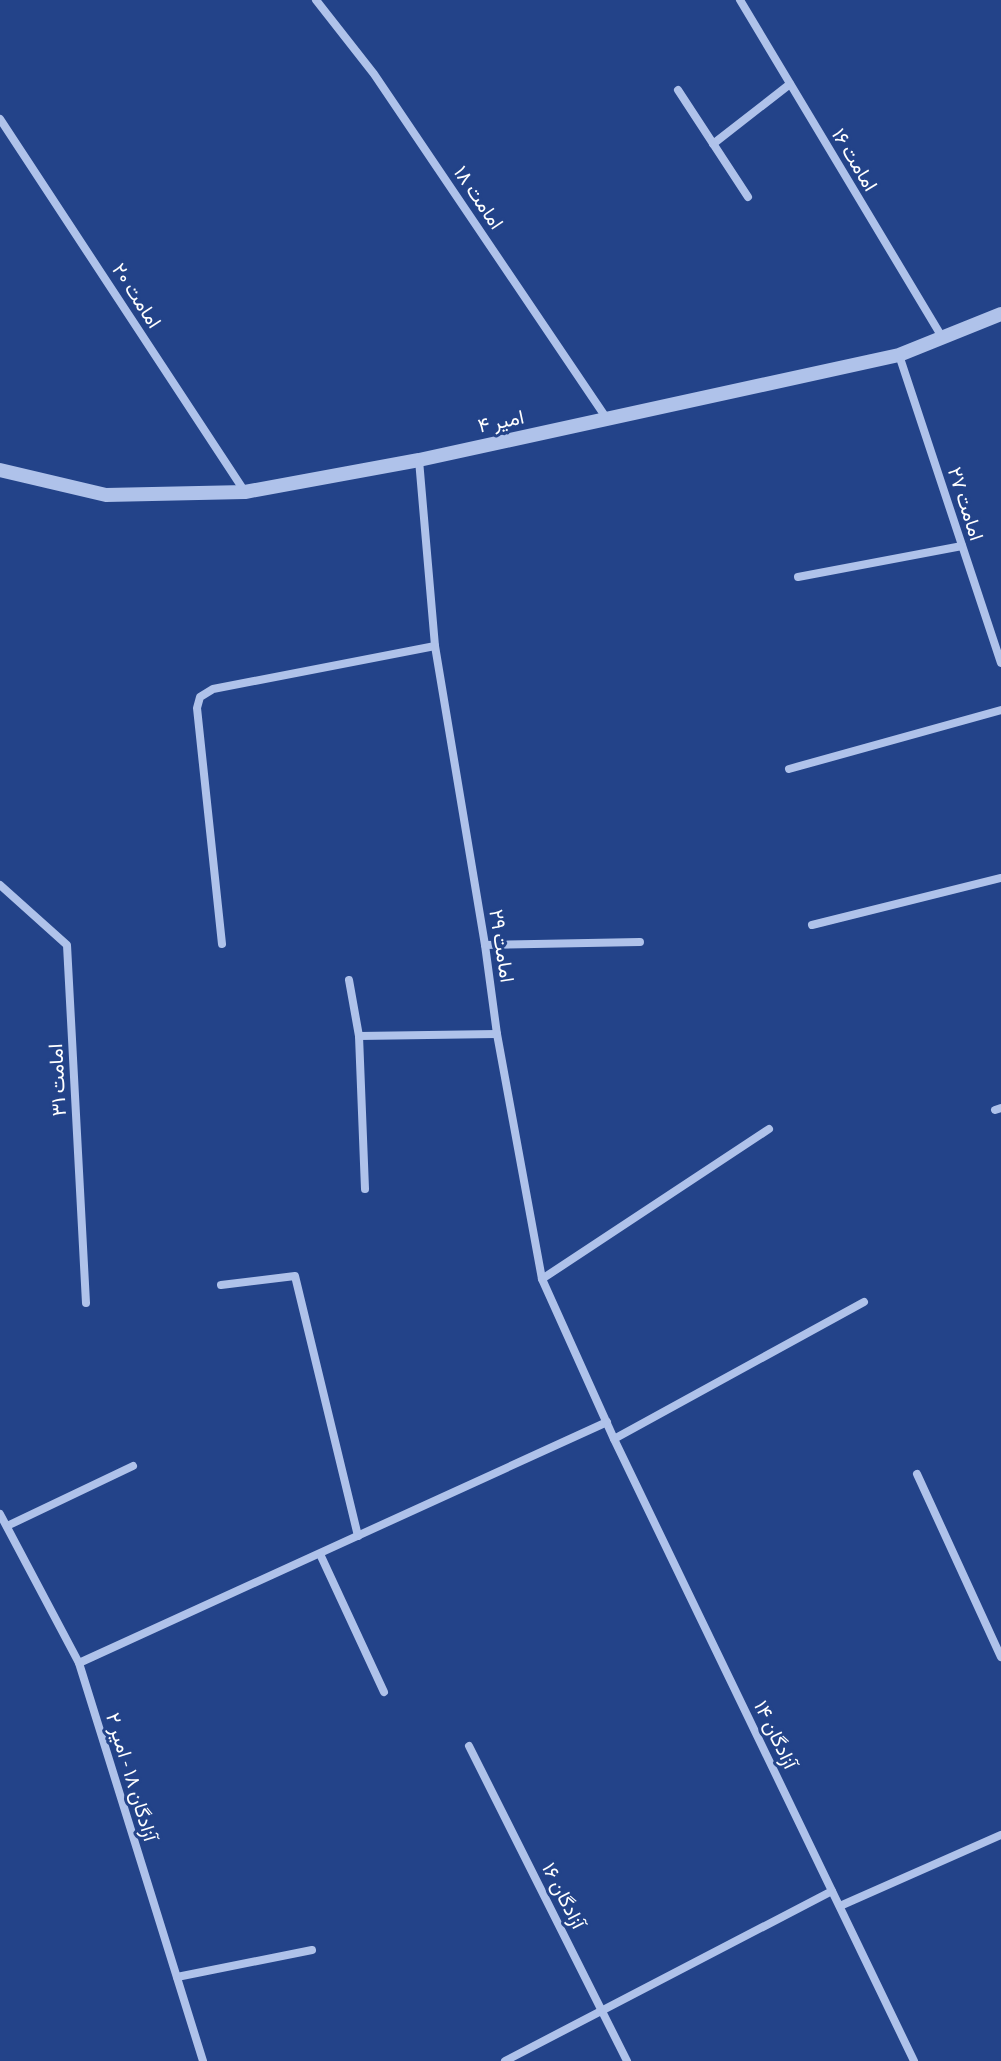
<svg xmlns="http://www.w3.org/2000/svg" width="1001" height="2061" font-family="'Source Sans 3',Vazirmatn,sans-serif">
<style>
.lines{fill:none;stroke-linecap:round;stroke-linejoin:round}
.minor{stroke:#afc2ea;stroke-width:8}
.tertiary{stroke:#afc2ea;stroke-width:14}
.labels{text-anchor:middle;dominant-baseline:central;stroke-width:6;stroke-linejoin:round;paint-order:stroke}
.street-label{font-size:20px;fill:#fff;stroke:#234389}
</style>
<rect width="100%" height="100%" fill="#234389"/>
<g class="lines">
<g class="minor">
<polyline points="316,0 374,74 607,419"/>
<polyline points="740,0 942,337"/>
<polyline points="678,90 748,197"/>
<polyline points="0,119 245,492"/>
<polyline points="713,144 790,84"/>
<polyline points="899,355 1001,663"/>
<polyline points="419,460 435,646 485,945 497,1034 542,1279 614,1439 914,2061"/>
<polyline points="798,577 962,546"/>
<polyline points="789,769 1001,710"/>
<polyline points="0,885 67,945 86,1303"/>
<polyline points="812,925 1001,878"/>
<polyline points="222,944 197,708 200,697 213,689 435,646"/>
<polyline points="485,945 640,942"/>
<polyline points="349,980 359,1036 365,1189"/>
<polyline points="359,1036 497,1034"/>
<polyline points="995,1110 1001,1108"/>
<polyline points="542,1279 769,1129"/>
<polyline points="221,1285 295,1276 358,1536"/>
<polyline points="614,1439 864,1302"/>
<polyline points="917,1474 1001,1657"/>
<polyline points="0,1514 79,1663 203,2061"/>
<polyline points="7,1526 133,1466"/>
<polyline points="320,1554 384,1692"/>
<polyline points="79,1663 607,1422"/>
<polyline points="469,1746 627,2061"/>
<polyline points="840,1906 1001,1835"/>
<polyline points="177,1977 312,1950"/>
<polyline points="505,2061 832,1891"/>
</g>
<polyline class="tertiary" points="0,470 106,495 245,492 419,460 899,355 1001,314"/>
</g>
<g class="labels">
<g class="street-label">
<text transform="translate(854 160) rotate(59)">امامت ۱۶</text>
<text transform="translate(478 198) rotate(56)">امامت ۱۸</text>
<text transform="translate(136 296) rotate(57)">امامت ۲۰</text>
<text transform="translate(501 422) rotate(-12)">امیر ۴</text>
<text transform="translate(965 504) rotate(72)">امامت ۲۷</text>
<text transform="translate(501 946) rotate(81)">امامت ۲۹</text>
<text transform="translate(58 1080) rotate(-93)">امامت ۳۱</text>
<text transform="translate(775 1735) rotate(64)">آزادگان ۱۴</text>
<text transform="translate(131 1777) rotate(73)">آزادگان ۱۸ - امیر ۲</text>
<text transform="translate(563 1896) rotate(63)">آزادگان ۱۶</text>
</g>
</g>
</svg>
